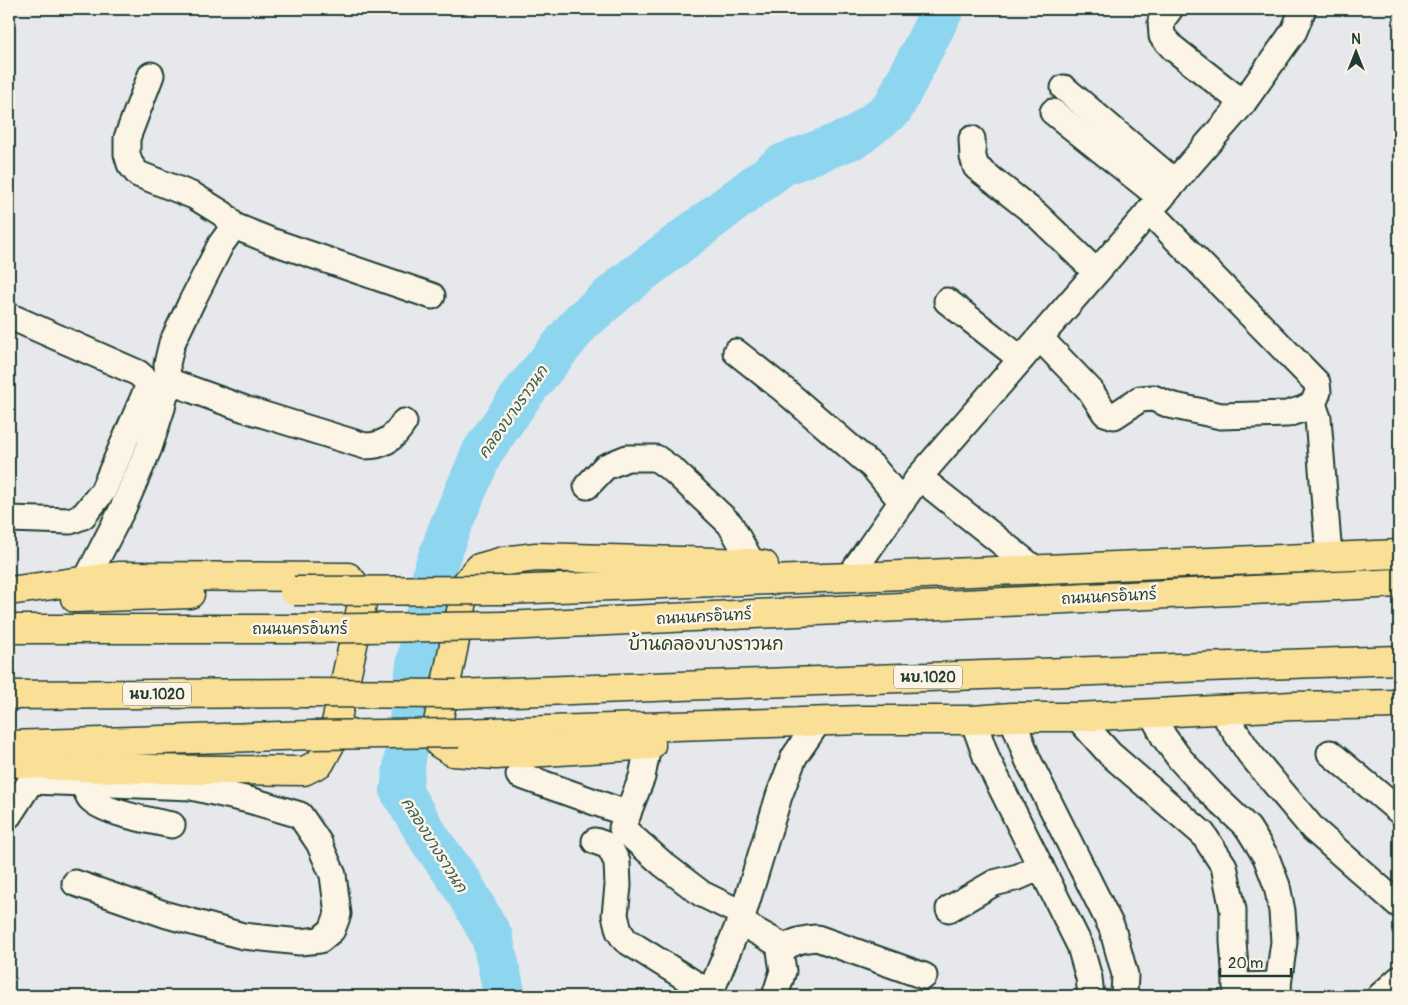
<svg xmlns="http://www.w3.org/2000/svg" width="1408" height="1005" font-family="Pangolin,'Playpen Sans Thai',sans-serif">
<style>
.lines{fill:none;stroke-linecap:round;stroke-linejoin:round}
.river{stroke:#8ed5ef;stroke-width:42}
.minor-casing{stroke:#1f3d34;stroke-width:29}
.major-casing{stroke:#1f3d34;stroke-width:31}
.path{stroke:#1f3d34;stroke-width:3;stroke-dasharray:5 4;stroke-linecap:butt}
.minor{stroke:#fcf5e5;stroke-width:25}
.major{stroke:#fadf96;stroke-width:28}
.major-bridge-casing{stroke:#1f3d34;stroke-width:31;stroke-linecap:butt}
.major-bridge{stroke:#fadf96;stroke-width:28}
.labels{text-anchor:middle;dominant-baseline:central;stroke-width:5;stroke-linejoin:round;paint-order:stroke}
.shield{fill:#fcf5e5;stroke:#617469;stroke-width:1}
.shield-label{font-size:14px;font-weight:bold;fill:#1f3d34}
.street-label{font-size:15px;fill:#1f3d34;stroke:#fcf5e5}
.water-label{font-size:16px;font-style:italic;fill:#355b59;stroke:#fcf5e5}
.quarter-label{font-size:18px;fill:#1f3d34;stroke:#fcf5e5}
</style>
<rect width="100%" height="100%" fill="#e6e8eb"/>
<filter id="ink" filterUnits="userSpaceOnUse"><feTurbulence type="fractalNoise" baseFrequency=".02" numOctaves="2"/><feDisplacementMap in="SourceGraphic" scale="10" xChannelSelector="R" yChannelSelector="G"/><feConvolveMatrix kernelMatrix="1 2 1 2 8 2 1 2 1" color-interpolation-filters="sRGB"/></filter>
<g filter="url(#ink)">
<g class="lines">
<polyline class="river" points="505,996 492,937 462,884 431,841 401,791 417,665 434,571 450,527 483,451 524,392 581,322 628,282 782,165 856,137 893,108 943,9"/>
<defs>
<g id="minor">
<polyline points="1170,9 1161,21 1162,36 1173,48 1243,103"/>
<polyline points="151,75 127,138 127,154 130,164 138,174 194,196 223,214 234,226 271,241 432,296"/>
<polyline points="1064,88 1175,182"/>
<polyline points="1053,112 1161,198"/>
<polyline points="972,139 973,157 976,167 1037,215 1096,272"/>
<polyline points="947,301 1021,359"/>
<polyline points="9,316 138,373 146,380 148,387 103,491 83,516 70,521 9,519"/>
<polyline points="1040,338 1090,390 1105,413 1114,416 1140,399 1153,398 1170,405 1221,416 1287,414 1303,409 1313,404 1318,392 1317,383 1149,211"/>
<polyline points="736,352 784,390 873,467 902,502"/>
<path d="M168,381L245,409L365,446C384,446 394,438 404,422"/>
<polyline points="1313,404 1318,418 1329,557"/>
<polyline points="919,477 1036,570"/>
<polyline points="587,486 605,467 627,458 656,458 674,471 730,524 752,563"/>
<polyline points="849,577 919,477 1243,103 1294,31 1303,9"/>
<polyline points="85,582 123,508 149,448 162,408 168,381 167,364 172,343 192,301 221,244 234,226"/>
<polyline points="1221,710 1250,754 1313,829 1399,905"/>
<polyline points="1152,713 1164,737 1180,759 1210,792 1248,828 1266,857 1277,886 1282,911 1284,942 1278,985 1279,996"/>
<polyline points="1012,717 1028,760 1112,928 1125,975 1124,996"/>
<polyline points="1077,717 1110,754 1203,834 1224,866 1233,910 1233,941 1237,996"/>
<polyline points="973,720 987,759 1080,946 1089,978 1091,996"/>
<polyline points="648,746 642,777 622,828 664,865 702,894 743,914"/>
<polyline points="1330,753 1399,811"/>
<polyline points="519,775 628,814"/>
<polyline points="31,781 192,787 249,800 300,815 319,843 333,875 338,914 332,930 320,940 300,942 243,936 167,915 75,883"/>
<path d="M83,783C85,788 87,794 90,798C103,813 152,821 172,825"/>
<polyline points="9,815 31,781 39,765"/>
<polyline points="595,841 609,846 617,862 618,886 615,915 619,931 625,940 710,993"/>
<polyline points="949,909 994,883 1018,877 1041,867"/>
<polyline points="740,922 779,944 783,971 775,996"/>
<path d="M781,951C792,941 803,939 817,938L924,976"/>
<polyline points="1236,986 1278,985"/>
<polyline points="709,996 743,914 779,796 794,757 818,722"/>
<polyline points="1380,996 1399,979"/>
</g>
<g id="major">
<polyline points="506,590 878,576 1399,554"/>
<path d="M9,591L118,576L348,577L360,590L362,604L332,741L320,763L304,771C206,769 106,771 9,762"/>
<polyline points="75,598 190,594"/>
<polyline points="505,626 1399,583"/>
<polyline points="9,629 295,629"/>
<polyline points="457,694 1399,660"/>
<polyline points="9,695 306,693"/>
<polyline points="459,733 862,720 973,720 1012,717 1077,717 1292,706 1399,704"/>
<polyline points="9,745 312,735"/>
<polyline points="651,745 496,755 453,752 440,744 436,732 467,582 479,568 504,561 536,557 752,563 764,565"/>
</g>
</defs>
<use href="#minor" class="minor-casing"/>
<use href="#major" class="major-casing"/>
<polyline class="path" points="1395,530 1394,525 1399,525"/>
<use href="#minor" class="minor"/>
<use href="#major" class="major"/>
<defs>
<g id="major-bridge">
<polyline points="294,591 506,590"/>
<polyline points="295,629 505,626"/>
<polyline points="306,693 457,694"/>
<polyline points="312,735 459,733"/>
</g>
</defs>
<use href="#major-bridge" class="major-bridge-casing"/>
<use href="#major-bridge" class="major-bridge"/>
</g>
</g>
<g class="labels">
<g class="shield">
<rect x="894" y="665.5" width="68" height="23" rx="4"/>
<rect x="123" y="682.5" width="68" height="23" rx="4"/>
</g>
<g class="shield-label">
<text x="928" y="677">นบ.1020</text>
<text x="157" y="694">นบ.1020</text>
</g>
<g class="street-label">
<text transform="translate(1109 597) rotate(-3)">ถนนนครอินทร์</text>
<text transform="translate(704 617) rotate(-3)">ถนนนครอินทร์</text>
<text x="300" y="629">ถนนนครอินทร์</text>
</g>
<g class="water-label">
<text transform="translate(513 412) rotate(-55)">คลองบางราวนก</text>
<text transform="translate(434 845) rotate(58)">คลองบางราวนก</text>
</g>
<g class="quarter-label">
<text x="706" y="644">บ้านคลองบางราวนก</text>
</g>
</g>
<rect width="1408" height="1005" fill="none" stroke="#fcf5e5" stroke-width="30"/>
<rect x="15" y="15" width="1378" height="975" fill="none" stroke="#1f3d34" stroke-width="2" filter="url(#ink)"/>
<g transform="translate(1356 52)" stroke="#fcf5e5" stroke-width="4" paint-order="stroke">
<path d="M0-4L9 19L0 12L-9 19Z" fill="#1f3d34"/>
<text y="-8" font-size="14" font-weight="bold" text-anchor="middle" fill="#1f3d34">N</text>
</g>
<path d="M1220 968v8h71v-8" fill="none" stroke="#1f3d34" stroke-width="2.5"/>
<text x="1228" y="968" font-size="15" fill="#1f3d34" stroke="#fcf5e5" stroke-width="4" paint-order="stroke">20 m</text>
</svg>
